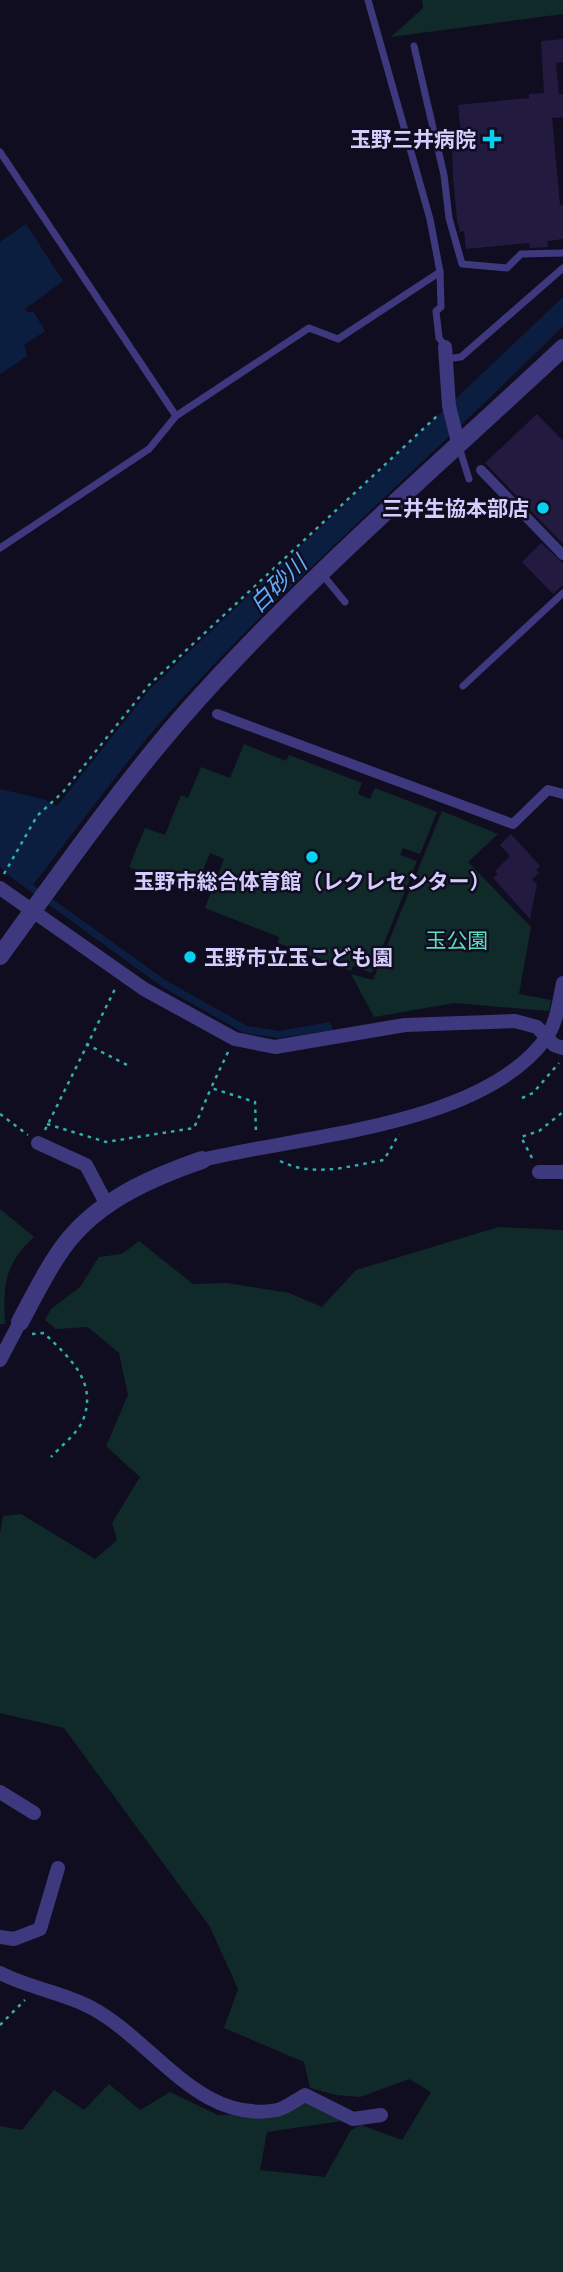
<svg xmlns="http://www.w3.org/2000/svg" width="563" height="2272" font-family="Helvetica,'Noto Sans JP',sans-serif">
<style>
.green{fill:#102a2a}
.water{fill:#0c1e40}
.building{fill:#231a40}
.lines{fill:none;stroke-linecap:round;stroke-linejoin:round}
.path{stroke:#30afab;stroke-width:2.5;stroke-dasharray:3.5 5;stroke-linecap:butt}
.service{stroke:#3e397e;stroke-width:7}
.pedestrian{stroke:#3e397e;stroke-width:10}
.minor{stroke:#3e397e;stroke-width:14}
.tertiary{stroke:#3e397e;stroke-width:18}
.poi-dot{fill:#05d2f2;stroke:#110d20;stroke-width:2.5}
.labels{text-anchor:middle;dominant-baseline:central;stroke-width:5;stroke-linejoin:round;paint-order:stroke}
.poi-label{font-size:21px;font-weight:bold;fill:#d4cdfe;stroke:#110d20;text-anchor:end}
.park-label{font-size:21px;fill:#5bdcc0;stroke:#110d20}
.water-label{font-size:23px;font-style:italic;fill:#5dadfc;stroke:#110d20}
</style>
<rect width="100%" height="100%" fill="#110d20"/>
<g class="green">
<polygon points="422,0 563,0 563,14 391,37 423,8"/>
<polygon points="244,744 286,761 289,755 362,783 358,794 370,799 375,788 437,812 420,854 403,848 400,855 417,861 372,973 353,966 351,971 278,943 279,937 205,908 224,859 210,853 194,892 129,867 145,828 165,835 181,795 188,798 201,767 230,778"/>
<polygon points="442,811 498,834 468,862 531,927 519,994 551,1000 549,1011 454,1003 374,1017 351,974 373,980"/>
<path d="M0,1209L34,1237C4,1264 3,1286 5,1324H0Z"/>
<polygon points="499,1227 563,1230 563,2272 0,2272 0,2126 22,2130 54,2090 84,2110 109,2084 140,2110 170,2092 218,2115 279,2115 306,2100 342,2121 267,2132 260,2170 325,2177 351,2130 361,2125 402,2140 431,2092 409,2079 360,2097 336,2095 310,2088 304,2062 224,2028 238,1989 210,1927 64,1728 0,1713 0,1534 3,1516 21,1514 95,1559 117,1540 112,1523 140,1477 106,1446 128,1395 119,1353 88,1327 56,1329 45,1320 51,1309 80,1287 99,1257 122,1254 139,1241 193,1284 227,1283 289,1293 322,1307 356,1270"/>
</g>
<g class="water">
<polygon points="26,224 63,281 25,309 28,313 33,311 45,331 24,345 27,356 0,374 0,242"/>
<path d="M563,297V326C435,454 297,573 175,706C124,762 80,825 33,885L165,980L247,1026L279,1031L330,1022L333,1030L279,1038L244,1033L161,986L11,877L0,866V789L43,799L57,806L150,689Z"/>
</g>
<g class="building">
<polygon points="563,39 563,62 556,63 559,94 563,94 563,117 552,118 560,205 563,205 563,239 547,241 548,247 530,248 529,243 466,249 464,231 460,232 457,220 453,177 452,145 462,144 458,105 529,98 529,94 544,93 541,41"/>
<polygon points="537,414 563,441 563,544 485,463"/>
<polygon points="541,543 563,563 563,585 553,594 522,562"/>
<polygon points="511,834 540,866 536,870 539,873 532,879 537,884 530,919 493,878 498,874 495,871 510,856 500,845"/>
</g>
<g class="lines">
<g class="path">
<polyline points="4,874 37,816 63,792 149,685 437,416"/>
<polyline points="86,1044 131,1067"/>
<polyline points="228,1052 211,1088 255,1102 256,1132"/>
<polyline points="522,1098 533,1093 559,1063"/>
<polyline points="0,1114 28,1135"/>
<polyline points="47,1124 106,1142 194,1128 211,1088"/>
<polyline points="45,1130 115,989"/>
<polyline points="532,1158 521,1137 539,1131 563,1112"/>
<path d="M280,1161C314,1178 349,1166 384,1160L399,1134"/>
<path d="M32,1334L44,1333C69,1358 98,1381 83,1420C78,1433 60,1447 51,1457"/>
<polyline points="0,2025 25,2000"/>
</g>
<g class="service">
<polyline points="368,0 430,219 440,272 441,307 436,311 439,338 445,346"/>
<polyline points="414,46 444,175 449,218 462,264 507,268 521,254 563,253"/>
<polyline points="0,152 176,416"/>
<polyline points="446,359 461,357 563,268"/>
<polyline points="459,447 469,479"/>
<polyline points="0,548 149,449 176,416 309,328 338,339 440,272"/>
<polyline points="322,574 345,602"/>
<polyline points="463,686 563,593"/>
</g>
<g class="pedestrian">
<polyline points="481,470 563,555"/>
<polyline points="217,714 513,824 548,790 563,794"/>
</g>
<g class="minor">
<polyline points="445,347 449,406 459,446"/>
<polyline points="0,888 144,989 235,1039 275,1047 405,1025 515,1021 537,1027 554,1045 563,1048"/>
<polyline points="38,1143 86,1165 107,1205"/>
<path d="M202,1160C303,1135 483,1126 546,1038C557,1023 559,1001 563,983"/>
<polyline points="539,1172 563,1172"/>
<polyline points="0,1360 20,1322"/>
<polyline points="0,1792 34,1813"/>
<polyline points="0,1937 14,1939 40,1929 58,1868"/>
<path d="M0,1973C29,1988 61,1992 90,2007C152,2039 199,2125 277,2110C286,2108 296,2100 305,2095L353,2119L381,2115"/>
</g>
<g class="tertiary">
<path d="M0,956C59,875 117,792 183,716C299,584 435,468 563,348"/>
<path d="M20,1322C32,1300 43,1277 57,1256C90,1204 147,1179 202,1160"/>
</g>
</g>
<g class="poi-dot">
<path d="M488.5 128.5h7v7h7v7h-7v7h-7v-7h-7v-7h7z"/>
<circle cx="543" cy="508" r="7"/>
<circle cx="312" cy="857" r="7"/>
<circle cx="190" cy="957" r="7"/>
</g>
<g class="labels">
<g class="poi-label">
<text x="476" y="139">玉野三井病院</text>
<text x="529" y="508">三井生協本部店</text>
<text x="312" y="881" text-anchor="middle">玉野市総合体育館（レクレセンター）</text>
<text x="204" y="957" text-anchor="start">玉野市立玉こども園</text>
</g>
<g class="park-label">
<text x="457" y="940">玉公園</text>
</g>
<g class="water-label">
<text transform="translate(278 584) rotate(-44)">白砂川</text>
</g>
</g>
</svg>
